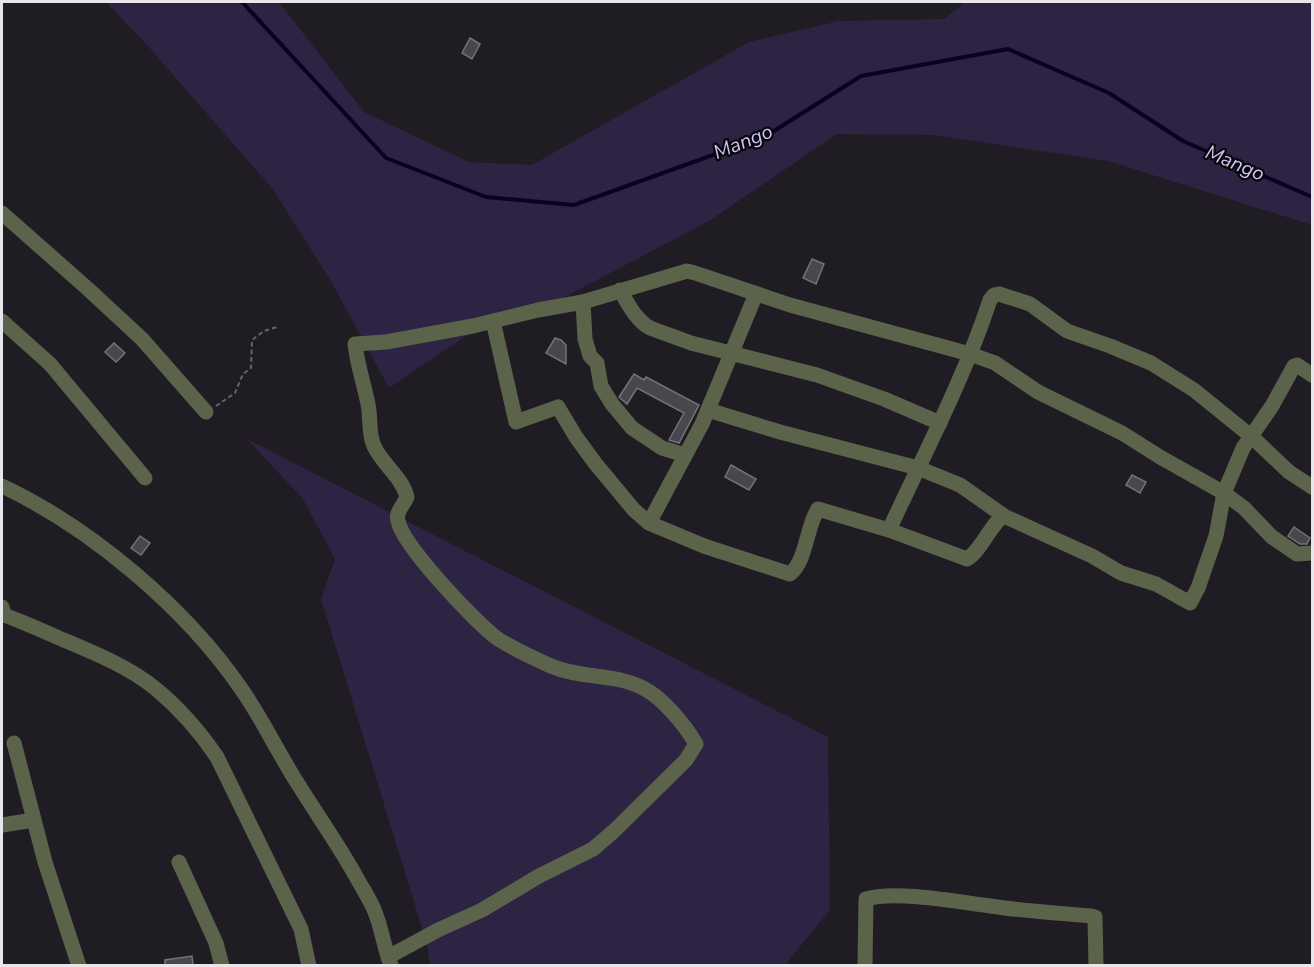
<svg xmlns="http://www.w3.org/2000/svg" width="1314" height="967" font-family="'Nunito Sans',sans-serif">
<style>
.green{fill:#2d2343}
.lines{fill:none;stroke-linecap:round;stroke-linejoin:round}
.stream{stroke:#0d0025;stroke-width:4}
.building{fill:#48474e;stroke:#737279;stroke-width:1.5}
.path{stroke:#666469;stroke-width:2;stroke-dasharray:4.5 3;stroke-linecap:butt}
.minor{stroke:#5c634b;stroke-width:15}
.labels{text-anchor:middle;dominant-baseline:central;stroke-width:4.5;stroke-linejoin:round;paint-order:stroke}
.water-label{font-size:20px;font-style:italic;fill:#cfc3f5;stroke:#08080a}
</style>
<rect width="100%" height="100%" fill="#1f1d23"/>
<g class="green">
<polygon points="106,2 279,2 364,112 469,162 532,165 749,42 839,21 944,19 965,2 1312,2 1312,225 1108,161 934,135 837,134 709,221 561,299 467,335 389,388 332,283 272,188 147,45"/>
<polygon points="247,439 828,737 830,910 785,965 430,965 426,941 321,599 335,559 303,499"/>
</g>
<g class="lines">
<polyline class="stream" points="242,2 386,158 486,197 574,205 766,136 861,76 1008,49 1109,93 1183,141 1312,197"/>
</g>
<g class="building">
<polygon points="470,38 480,44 472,59 462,53"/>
<polygon points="812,259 824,264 816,284 803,278"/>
<polygon points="555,338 561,340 566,345 566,364 546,353"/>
<polygon points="114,343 125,353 116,362 105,352"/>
<polygon points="634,374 644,380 646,377 699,405 679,443 669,440 684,413 637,388 627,404 620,398 619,397"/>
<polygon points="731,465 756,479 749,490 725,477"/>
<polygon points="1132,475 1146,482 1140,493 1126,485"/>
<polygon points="1294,527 1310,538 1307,544 1300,544 1288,536"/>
<polygon points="140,536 150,543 141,555 131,548"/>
<polygon points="192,956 193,966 165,966 165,960"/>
</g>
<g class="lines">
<polyline class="path" points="216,406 235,393 243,374 251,368 252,340 264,331 277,327"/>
<g class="minor">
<polyline points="2,213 88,289 142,339 206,412"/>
<path d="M620,290C628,304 636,320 650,328L691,343L817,375L884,399L940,423"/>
<polyline points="583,302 585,339 590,356 597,363 601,386 612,404 632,428 662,448 685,455"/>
<polyline points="2,321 50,364 145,478"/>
<path d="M493,321L516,422L558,407L576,437L595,463L634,510L649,523L704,546L790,574C807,560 806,527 818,509L889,530L967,559C982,550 991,523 1004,516"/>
<polyline points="708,410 780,432 918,468 960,485 1004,516 1092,556 1121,573 1156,584 1190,603 1198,588 1216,536 1224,493 1243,448 1272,406 1294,366 1297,365 1312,375"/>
<path d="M2,486C91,528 186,608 242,690C263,720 278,753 298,784C318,816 340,847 358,880C364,891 371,901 375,912C382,929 384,948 391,965"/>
<polyline points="649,523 702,424 756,294"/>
<path d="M889,530C924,454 964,379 990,300L994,295L999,294L1030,304L1067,331L1110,346L1151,363L1194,390L1252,437L1289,472L1312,487"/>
<path d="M2,607L4,615C23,622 41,630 59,638C92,652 128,666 156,689C179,708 200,732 217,757L301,929L309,966"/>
<polyline points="14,743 45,862 79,966"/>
<polyline points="2,825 34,820"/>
<polyline points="179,862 216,943 222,966"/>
<path d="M388,957L438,930L482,910L539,876L593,849L614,831L686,760L696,744C685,725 663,698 643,688C614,673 581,679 551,666C533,658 514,649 498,639C476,623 403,546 398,521C395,512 404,505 407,497C402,477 382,464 374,446C368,433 371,418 368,404C364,384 357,364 355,344L386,342L473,326L538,310L583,302L687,271L695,273L790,305L970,354L995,363L1038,392L1122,433L1160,457L1224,493L1244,508L1272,537L1297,554L1312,553"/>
<path d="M865,966L866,899C896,890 958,902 990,906C1024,911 1058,913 1092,916L1095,917L1096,966"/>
</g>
</g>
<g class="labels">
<g class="water-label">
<text transform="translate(743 142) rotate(-22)">Mango</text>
<text transform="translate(1235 163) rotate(23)">Mango</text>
</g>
</g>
<rect width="1314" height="967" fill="none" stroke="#e7e6ea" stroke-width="6"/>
</svg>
